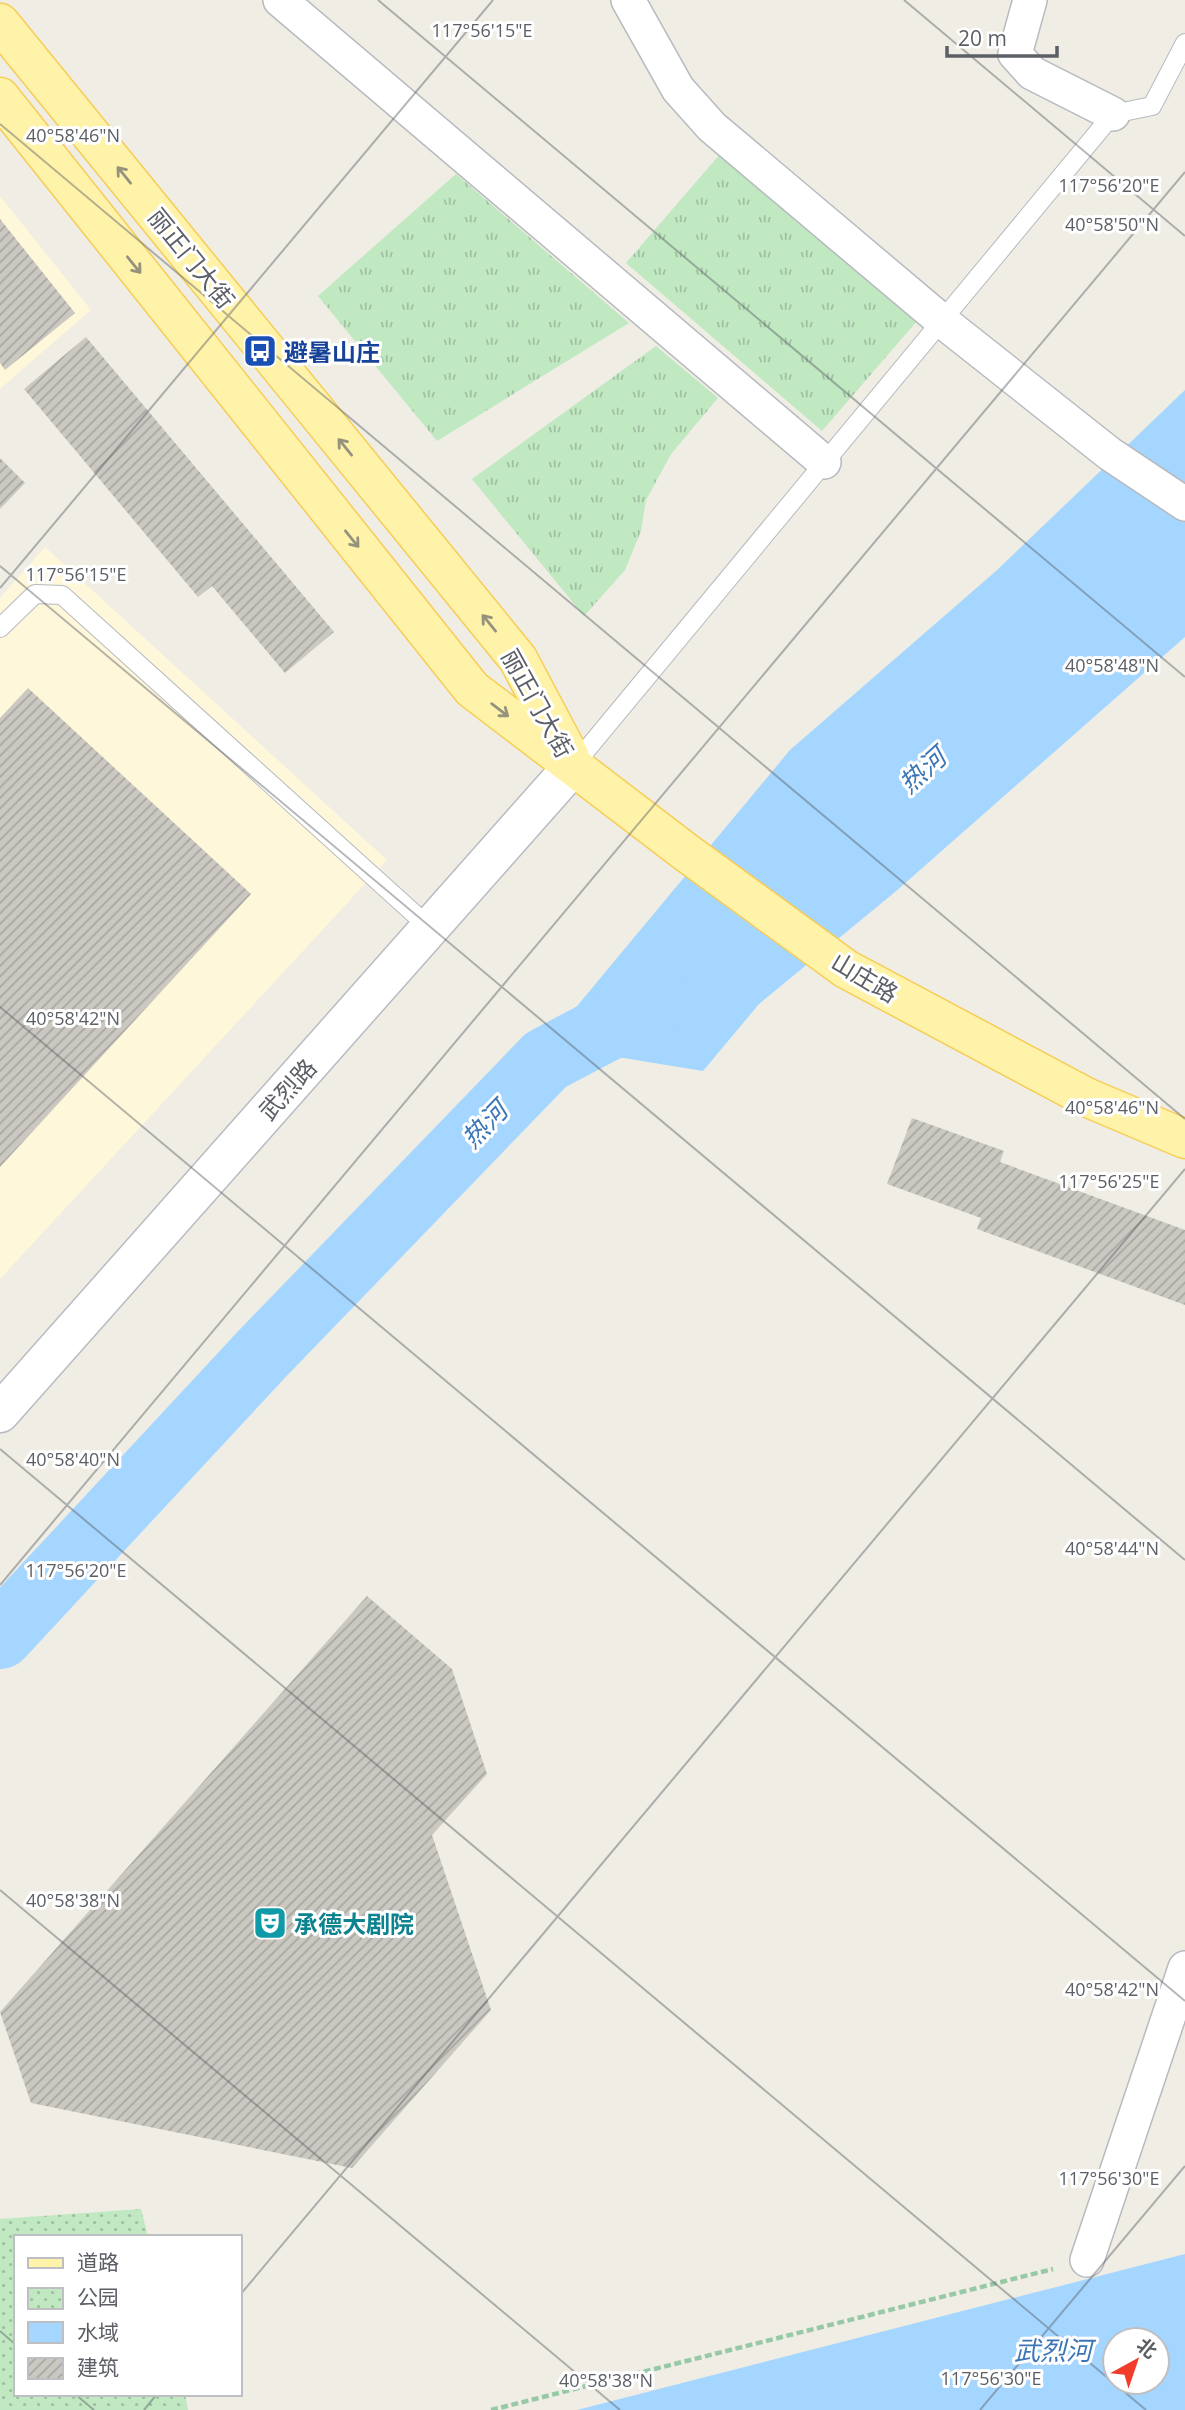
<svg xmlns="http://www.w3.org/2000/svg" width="1185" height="2410" font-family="'Open Sans','Noto Sans SC',sans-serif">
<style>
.commercial{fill:#fff7da}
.grass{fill:url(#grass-tufts)}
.park{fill:url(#park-dots)}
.water{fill:#a5d6ff;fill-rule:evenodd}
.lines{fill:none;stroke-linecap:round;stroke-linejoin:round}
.river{stroke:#a5d6ff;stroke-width:66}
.building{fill:url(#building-hatch)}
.lane-casing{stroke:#b7babf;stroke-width:20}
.street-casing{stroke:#b7babf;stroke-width:36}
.secondary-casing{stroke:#b8bbc1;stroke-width:41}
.primary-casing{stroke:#f7cd56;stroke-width:41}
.path{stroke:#98c9a7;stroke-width:4.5;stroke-dasharray:7 3.5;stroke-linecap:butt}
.lane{stroke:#fff;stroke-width:18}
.street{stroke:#fff;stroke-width:33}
.secondary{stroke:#fff;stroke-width:38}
.primary{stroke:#fff3aa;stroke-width:38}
.oneway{stroke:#95937e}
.ticks{fill:none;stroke:#5c6066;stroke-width:2;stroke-opacity:0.45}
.labels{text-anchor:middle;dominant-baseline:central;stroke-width:6;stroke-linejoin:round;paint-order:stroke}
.street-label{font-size:24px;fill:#5c6066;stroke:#fff}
.transit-label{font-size:24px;font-weight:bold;fill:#164399;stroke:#fff;text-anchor:start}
.culture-label{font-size:24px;font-weight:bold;fill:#0d838f;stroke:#fff;text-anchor:start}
.water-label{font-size:26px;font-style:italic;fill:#3c76b7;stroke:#fff}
.ticks-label{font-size:18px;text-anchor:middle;fill:#5c6066;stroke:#fff;stroke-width:6;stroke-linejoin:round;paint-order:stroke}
</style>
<defs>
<pattern id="grass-tufts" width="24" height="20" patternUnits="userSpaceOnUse" patternTransform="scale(1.75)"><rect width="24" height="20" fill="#c0e8c1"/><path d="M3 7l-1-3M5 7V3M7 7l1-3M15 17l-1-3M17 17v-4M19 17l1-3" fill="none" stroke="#9fbfa1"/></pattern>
<pattern id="park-dots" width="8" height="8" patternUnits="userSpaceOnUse" patternTransform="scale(1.75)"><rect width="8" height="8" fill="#c0e8c1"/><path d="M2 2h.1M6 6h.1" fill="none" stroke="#9fbfa1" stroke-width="1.8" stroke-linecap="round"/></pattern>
<pattern id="building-hatch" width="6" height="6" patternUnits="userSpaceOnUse" patternTransform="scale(1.75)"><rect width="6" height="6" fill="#cac8c1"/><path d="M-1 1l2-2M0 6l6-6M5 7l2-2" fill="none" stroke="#a7a6a1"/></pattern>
</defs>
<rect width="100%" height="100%" fill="#efede4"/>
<g class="commercial">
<polygon points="0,196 91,310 0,389"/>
<polygon points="45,547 387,860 0,1279 0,598"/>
</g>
<g class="grass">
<polygon points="721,153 917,321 822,431 626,263"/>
<polygon points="456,174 629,323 437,441 318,296"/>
<polygon points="656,346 718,398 671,454 646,500 641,531 625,570 584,616 472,479"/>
</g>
<polygon class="park" points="141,2209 148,2237 16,2237 16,2394 185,2394 188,2410 0,2410 0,2219"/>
<g class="water">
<polygon points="1185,390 1185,637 895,892 759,1004 703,1071 593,1053 553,1035 790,750 996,571"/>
<path d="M1185,2254V2410H577ZM1115,2340H1157V2382H1115Z"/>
</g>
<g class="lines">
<polyline class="river" points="0,1636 262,1354 546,1060 656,1002"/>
</g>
<g class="building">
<polygon points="0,219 75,313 5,370 0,363"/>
<polygon points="86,337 334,632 285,673 212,586 198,597 24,389"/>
<polygon points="0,458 25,483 0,509"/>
<polygon points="28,688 251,894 0,1167 0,718"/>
<polygon points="912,1118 1004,1151 1000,1162 1185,1230 1185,1305 977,1229 981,1218 887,1184"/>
<polygon points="367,1596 452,1669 487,1774 432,1835 491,2010 352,2168 31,2103 0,2012"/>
</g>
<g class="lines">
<defs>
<g id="lane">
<polyline points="0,628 35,594 62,595 430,928"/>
<polyline points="574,765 1113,114 1152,106 1185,43"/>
</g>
<g id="street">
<polyline points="280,0 824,462"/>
<polyline points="628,0 678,89 712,127 942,321 1110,454 1185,504"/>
<polyline points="1030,0 1015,54 1032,73 1113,114"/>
<polyline points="1087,2260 1185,1968"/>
</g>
<polyline id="secondary" points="0,1413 574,765"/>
<g id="primary">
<polyline points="0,23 518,659 570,757"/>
<polyline points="0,97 472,689 687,853 846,969 1086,1097 1185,1139"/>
</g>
</defs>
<use href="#lane" class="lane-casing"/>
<use href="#street" class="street-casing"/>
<use href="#secondary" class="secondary-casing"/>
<use href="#primary" class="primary-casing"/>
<polyline class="path" points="491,2410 1053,2269"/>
<use href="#lane" class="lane"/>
<use href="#street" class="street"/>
<use href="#secondary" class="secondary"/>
<use href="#primary" class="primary"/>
</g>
<defs><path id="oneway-shaft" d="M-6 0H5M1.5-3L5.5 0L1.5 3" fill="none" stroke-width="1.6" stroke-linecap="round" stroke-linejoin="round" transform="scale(1.75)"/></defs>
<g class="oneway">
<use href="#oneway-shaft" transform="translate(124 175) rotate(-129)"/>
<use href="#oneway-shaft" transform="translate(134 265) rotate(51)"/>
<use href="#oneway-shaft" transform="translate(345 447) rotate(-129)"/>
<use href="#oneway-shaft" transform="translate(352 539) rotate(51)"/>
<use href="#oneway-shaft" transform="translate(489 623) rotate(-129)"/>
<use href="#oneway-shaft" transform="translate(500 710) rotate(37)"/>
</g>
<path class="ticks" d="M378,0L1185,677M904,0L1185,236M0,124L1185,1119M0,566L1185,1560M0,588L493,0M0,1007L1185,2001M0,1449L1146,2410M0,1585L1185,172M0,1890L620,2410M240,2295L1185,1169M0,2331L16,2345M75,2394L94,2410M144,2410L157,2394M980,2410L1185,2166"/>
<defs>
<symbol id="bus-square" viewBox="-11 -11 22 22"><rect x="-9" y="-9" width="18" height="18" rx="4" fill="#1a4fb4" stroke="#fff"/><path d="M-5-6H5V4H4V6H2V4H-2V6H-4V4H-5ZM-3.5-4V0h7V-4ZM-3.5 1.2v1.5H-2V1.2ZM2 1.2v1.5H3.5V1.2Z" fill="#fff"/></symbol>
<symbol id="theatre-square" viewBox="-11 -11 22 22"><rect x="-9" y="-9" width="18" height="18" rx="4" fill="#0f9aa8" stroke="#fff"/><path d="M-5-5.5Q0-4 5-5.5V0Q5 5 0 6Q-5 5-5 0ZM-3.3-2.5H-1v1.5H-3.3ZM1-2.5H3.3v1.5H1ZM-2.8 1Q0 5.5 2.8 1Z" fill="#fff"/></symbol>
</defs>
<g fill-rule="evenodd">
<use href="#bus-square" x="241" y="332" width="38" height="38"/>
<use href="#theatre-square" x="251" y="1904" width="38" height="38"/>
</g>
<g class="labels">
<g class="street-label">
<text transform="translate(192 258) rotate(51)">丽正门大街</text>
<text transform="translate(538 703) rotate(61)">丽正门大街</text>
<text transform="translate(865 977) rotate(31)">山庄路</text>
<text transform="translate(287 1089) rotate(-48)">武烈路</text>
</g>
<g class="transit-label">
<text x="284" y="351">避暑山庄</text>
</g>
<g class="culture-label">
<text x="294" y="1923">承德大剧院</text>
</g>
<g class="water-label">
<text transform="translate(922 770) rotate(-42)">热河</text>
<text transform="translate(484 1124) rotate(-46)">热河</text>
<text x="1053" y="2350">武烈河</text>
</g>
</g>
<g class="ticks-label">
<text x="482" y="37">117°56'15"E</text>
<text x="73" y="142">40°58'46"N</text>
<text x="1109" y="192">117°56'20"E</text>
<text x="1112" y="231">40°58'50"N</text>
<text x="76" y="581">117°56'15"E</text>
<text x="1112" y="672">40°58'48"N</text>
<text x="73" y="1025">40°58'42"N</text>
<text x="1112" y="1114">40°58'46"N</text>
<text x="1109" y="1188">117°56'25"E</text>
<text x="73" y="1466">40°58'40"N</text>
<text x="1112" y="1555">40°58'44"N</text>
<text x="76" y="1577">117°56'20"E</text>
<text x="73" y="1907">40°58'38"N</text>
<text x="1112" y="1996">40°58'42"N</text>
<text x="1109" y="2185">117°56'30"E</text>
<text x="991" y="2385">117°56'30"E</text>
<text x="606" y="2387">40°58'38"N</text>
</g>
<rect x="14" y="2235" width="228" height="161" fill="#ffffff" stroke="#bebfc2" stroke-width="2"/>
<rect x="28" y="2258" width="35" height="10" fill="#fff3aa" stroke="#bebfc2" stroke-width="2"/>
<text x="77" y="2270" font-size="21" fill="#5c6066">道路</text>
<rect x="28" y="2288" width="35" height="21" fill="url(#park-dots)" stroke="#bebfc2" stroke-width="2"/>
<text x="77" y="2305" font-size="21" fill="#5c6066">公园</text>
<rect x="28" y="2322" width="35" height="21" fill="#a5d6ff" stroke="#bebfc2" stroke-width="2"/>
<text x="77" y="2340" font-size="21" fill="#5c6066">水域</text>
<rect x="28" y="2358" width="35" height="21" fill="url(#building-hatch)" stroke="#bebfc2" stroke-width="2"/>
<text x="77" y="2375" font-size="21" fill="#5c6066">建筑</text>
<g transform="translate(1136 2361) rotate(40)"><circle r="33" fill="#ffffff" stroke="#bebfc2" stroke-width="2"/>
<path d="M0-5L12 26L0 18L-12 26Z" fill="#f13d29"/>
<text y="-10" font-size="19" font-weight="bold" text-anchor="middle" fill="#5c6066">北</text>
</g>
<path d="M947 46v10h110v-10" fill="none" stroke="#5c6066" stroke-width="3.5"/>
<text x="958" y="46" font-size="21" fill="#5c6066" stroke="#ffffff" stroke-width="5" paint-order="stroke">20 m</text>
</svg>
